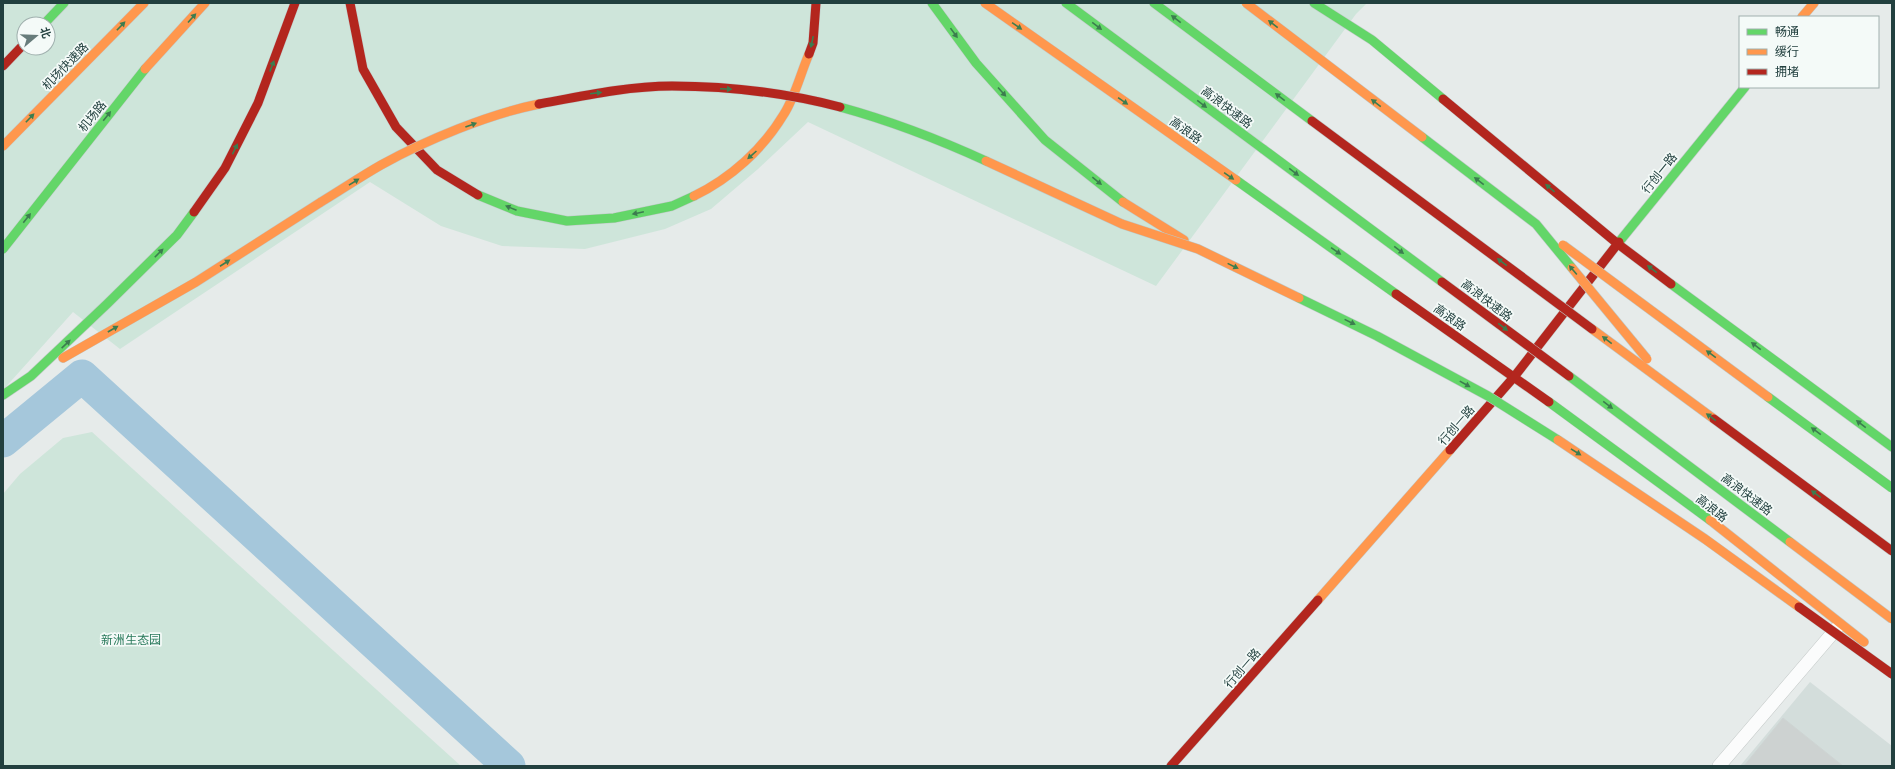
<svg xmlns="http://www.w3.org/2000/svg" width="1895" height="769" font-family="'PT Sans Narrow','Noto Sans SC',sans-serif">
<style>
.built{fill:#d3dddb}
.green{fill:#cee5da;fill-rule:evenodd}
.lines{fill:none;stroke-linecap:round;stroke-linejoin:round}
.canal{stroke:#a5c7db;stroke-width:33}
.building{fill:#cdd2d1;stroke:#ced4d3}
.lane-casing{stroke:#c3c8c7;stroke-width:14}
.fast-casing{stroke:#c1c9c8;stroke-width:10}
.slow-casing{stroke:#c1c9c8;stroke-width:10}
.jam-casing{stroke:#c1c9c8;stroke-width:10}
.lane{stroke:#fbfcfc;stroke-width:13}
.fast{stroke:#63d668;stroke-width:9}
.slow{stroke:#ff974d;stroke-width:9}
.jam{stroke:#b3261e;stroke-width:9}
.fast-bridge-casing{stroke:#bdc7c6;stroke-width:10;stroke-linecap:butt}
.slow-bridge-casing{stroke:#bdc7c6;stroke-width:10;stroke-linecap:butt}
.jam-bridge-casing{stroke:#bdc7c6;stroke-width:10;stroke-linecap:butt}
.fast-bridge{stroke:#63d668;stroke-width:9}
.slow-bridge{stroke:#ff974d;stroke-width:9}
.jam-bridge{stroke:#b3261e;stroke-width:9}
.oneway{fill:#3c7c4f}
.labels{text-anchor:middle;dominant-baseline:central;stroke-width:3.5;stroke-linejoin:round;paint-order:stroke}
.street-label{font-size:12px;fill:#22403f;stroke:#f4faf8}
.park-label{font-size:12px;fill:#297a5b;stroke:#f4faf8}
</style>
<rect width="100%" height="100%" fill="#e6ebea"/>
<polygon class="built" points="1810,682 1892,746 1892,766 1740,766"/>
<g class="green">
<path d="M3,3H1367L1356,14L1156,286L808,122L758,169L711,209L665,229L585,249L502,246L441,226L370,182L120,349L73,312L3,390ZM24,24H48V48H24Z"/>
<polygon points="92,432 461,766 3,766 3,494 20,474 63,438"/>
</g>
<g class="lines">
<polyline class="canal" points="3,441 82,376 509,766"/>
</g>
<polygon class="building" points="1783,718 1843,766 1744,766"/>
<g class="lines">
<defs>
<polyline id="lane" points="1719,766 1837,628"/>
<g id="fast">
<polyline points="932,3 976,63 1045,140 1123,202"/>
<polyline points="1066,3 1263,149"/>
<polyline points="1154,3 1312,121"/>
<polyline points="1314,3 1372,40 1443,99"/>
<polyline points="44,24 64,3"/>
<polyline points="1236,180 1396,294"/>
<polyline points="478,195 517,211 567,221 614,218 672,206 694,196"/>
<polyline points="1619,242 1745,87"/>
<polyline points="3,249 145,69"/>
<polyline points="1671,284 1892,447"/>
<polyline points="3,395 31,376 107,304 177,235 194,212"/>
<polyline points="1549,402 1710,520"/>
</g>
<g id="slow">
<polyline points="985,3 1236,180"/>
<polyline points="1802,17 1814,3"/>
<polyline points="145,69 205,3"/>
<polyline points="3,146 144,3"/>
<path d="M694,196C731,178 763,149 784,114C795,97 801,72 809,54"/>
<polyline points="1123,202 1184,240"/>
<polyline points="63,358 196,282 321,202"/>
<polyline points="1710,520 1864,642"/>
<polyline points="1318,600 1450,450"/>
</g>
<g id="jam">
<polyline points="350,3 363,69 396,127 437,170 478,195"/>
<polyline points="809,54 813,43 816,3"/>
<polyline points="3,66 24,44"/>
<polyline points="1443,99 1618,244 1671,284"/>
<polyline points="194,212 225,168 258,103 295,3"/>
<polyline points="1396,294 1549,402"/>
<polyline points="1450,450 1514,377 1619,242"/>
<polyline points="1171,766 1318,600"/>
</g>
</defs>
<use href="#lane" class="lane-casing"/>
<use href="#fast" class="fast-casing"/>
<use href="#slow" class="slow-casing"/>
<use href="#jam" class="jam-casing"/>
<use href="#lane" class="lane"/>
<use href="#fast" class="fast"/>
<use href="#slow" class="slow"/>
<use href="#jam" class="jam"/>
<defs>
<g id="fast-bridge">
<path d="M840,107C891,121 938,139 986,161"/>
<polyline points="1422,137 1536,224 1572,268"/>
<polyline points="1263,149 1442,282"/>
<polyline points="1299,298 1377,336 1488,396 1558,440"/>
<polyline points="1569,376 1790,542"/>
<polyline points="1768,397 1892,488"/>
</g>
<g id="slow-bridge">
<polyline points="1246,3 1422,137"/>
<polyline points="986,161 1122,224 1198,249 1299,298"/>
<path d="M321,202C341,190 360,177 381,165C426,140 489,114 539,104"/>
<polyline points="1563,245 1768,397"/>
<polyline points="1572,268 1647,359"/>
<polyline points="1592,329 1714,419"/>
<polyline points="1558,440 1705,539 1799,607"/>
<polyline points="1790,542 1892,619"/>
</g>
<g id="jam-bridge">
<path d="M539,104C582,96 628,86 672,86C727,86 786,93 840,107"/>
<polyline points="1312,121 1592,329"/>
<polyline points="1442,282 1569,376"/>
<polyline points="1714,419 1892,551"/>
<polyline points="1799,607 1892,674"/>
</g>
</defs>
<use href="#fast-bridge" class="fast-bridge-casing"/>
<use href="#slow-bridge" class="slow-bridge-casing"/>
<use href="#jam-bridge" class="jam-bridge-casing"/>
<use href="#fast-bridge" class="fast-bridge"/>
<use href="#slow-bridge" class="slow-bridge"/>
<use href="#jam-bridge" class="jam-bridge"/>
</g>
<defs><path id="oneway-solid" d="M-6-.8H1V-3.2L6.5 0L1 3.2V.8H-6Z"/></defs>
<g class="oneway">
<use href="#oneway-solid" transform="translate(192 18) rotate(-48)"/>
<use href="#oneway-solid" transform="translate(1176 19) rotate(-143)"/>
<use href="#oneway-solid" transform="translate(1273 24) rotate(-142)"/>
<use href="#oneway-solid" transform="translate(121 26) rotate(-46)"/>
<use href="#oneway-solid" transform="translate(1017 26) rotate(35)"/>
<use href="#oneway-solid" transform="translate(1097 26) rotate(37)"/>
<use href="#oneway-solid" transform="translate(954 33) rotate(54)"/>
<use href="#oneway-solid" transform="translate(812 42) rotate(102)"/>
<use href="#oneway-solid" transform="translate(272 66) rotate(-69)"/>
<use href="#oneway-solid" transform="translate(726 89) rotate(3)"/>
<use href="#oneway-solid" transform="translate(1002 92) rotate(48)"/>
<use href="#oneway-solid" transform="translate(596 93) rotate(-7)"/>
<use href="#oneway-solid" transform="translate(1280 97) rotate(-143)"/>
<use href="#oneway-solid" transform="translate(1123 101) rotate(35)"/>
<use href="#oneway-solid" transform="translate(1376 103) rotate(-143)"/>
<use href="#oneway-solid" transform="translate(1202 104) rotate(37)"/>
<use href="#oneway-solid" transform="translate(107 116) rotate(-51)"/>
<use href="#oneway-solid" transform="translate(30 118) rotate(-46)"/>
<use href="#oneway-solid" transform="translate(471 125) rotate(-20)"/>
<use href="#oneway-solid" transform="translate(235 149) rotate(-64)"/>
<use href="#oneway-solid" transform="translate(752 155) rotate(138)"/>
<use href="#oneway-solid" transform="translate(1294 172) rotate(37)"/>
<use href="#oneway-solid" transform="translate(1229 176) rotate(35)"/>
<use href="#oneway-solid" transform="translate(1097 181) rotate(39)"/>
<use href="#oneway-solid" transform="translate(1479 181) rotate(-143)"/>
<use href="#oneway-solid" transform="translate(354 182) rotate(-32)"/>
<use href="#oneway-solid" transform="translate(1550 188) rotate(-140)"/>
<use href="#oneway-solid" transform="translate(511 208) rotate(-158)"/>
<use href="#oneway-solid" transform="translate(638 213) rotate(168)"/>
<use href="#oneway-solid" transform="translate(27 218) rotate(-52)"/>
<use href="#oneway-solid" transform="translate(1399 250) rotate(37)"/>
<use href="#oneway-solid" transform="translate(1336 251) rotate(35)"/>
<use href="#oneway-solid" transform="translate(159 253) rotate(-45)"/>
<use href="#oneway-solid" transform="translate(1502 262) rotate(-143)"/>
<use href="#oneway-solid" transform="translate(225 263) rotate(-33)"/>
<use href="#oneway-solid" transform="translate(1233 266) rotate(26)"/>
<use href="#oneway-solid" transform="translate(1652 269) rotate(-143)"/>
<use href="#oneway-solid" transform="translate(1573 270) rotate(-130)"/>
<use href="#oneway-solid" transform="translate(1350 322) rotate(26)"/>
<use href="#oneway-solid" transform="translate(1503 327) rotate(37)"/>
<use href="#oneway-solid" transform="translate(113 329) rotate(-30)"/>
<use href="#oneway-solid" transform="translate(1607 340) rotate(-143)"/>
<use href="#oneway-solid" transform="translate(66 344) rotate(-43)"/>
<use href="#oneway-solid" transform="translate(1756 346) rotate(-143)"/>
<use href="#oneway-solid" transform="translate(1711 354) rotate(-144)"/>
<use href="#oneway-solid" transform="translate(1465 384) rotate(29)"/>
<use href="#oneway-solid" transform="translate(1608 405) rotate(37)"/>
<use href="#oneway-solid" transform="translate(1711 417) rotate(-144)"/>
<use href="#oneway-solid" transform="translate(1861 424) rotate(-143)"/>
<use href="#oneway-solid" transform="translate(1816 431) rotate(-144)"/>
<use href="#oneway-solid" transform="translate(1576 452) rotate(32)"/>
<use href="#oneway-solid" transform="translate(1816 494) rotate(-144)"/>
</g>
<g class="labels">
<g class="street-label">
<text transform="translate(65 66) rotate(-46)">机场快速路</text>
<text transform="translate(1227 107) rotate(37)">高浪快速路</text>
<text transform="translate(92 116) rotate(-51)">机场路</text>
<text transform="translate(1186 130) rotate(35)">高浪路</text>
<text transform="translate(1659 173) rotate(-51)">行创一路</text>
<text transform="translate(1487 300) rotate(37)">高浪快速路</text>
<text transform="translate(1450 317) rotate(35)">高浪路</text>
<text transform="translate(1456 425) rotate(-49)">行创一路</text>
<text transform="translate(1747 494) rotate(37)">高浪快速路</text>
<text transform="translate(1712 508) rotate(38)">高浪路</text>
<text transform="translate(1242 668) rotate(-49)">行创一路</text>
</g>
<g class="park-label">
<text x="131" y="639">新洲生态园</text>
</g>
</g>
<rect width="1895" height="769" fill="none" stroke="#22403f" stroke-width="8"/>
<rect x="1739" y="16" width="140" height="72" fill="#f4faf8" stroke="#a0b0ae"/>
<rect x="1747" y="29" width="20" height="6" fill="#63d668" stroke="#a0b0ae"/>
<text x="1775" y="36" font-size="12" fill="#22403f">畅通</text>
<rect x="1747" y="49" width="20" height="6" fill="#ff974d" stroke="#a0b0ae"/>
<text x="1775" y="56" font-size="12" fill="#22403f">缓行</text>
<rect x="1747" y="69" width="20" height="6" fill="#b3261e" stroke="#a0b0ae"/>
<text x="1775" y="76" font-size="12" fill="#22403f">拥堵</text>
<g transform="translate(36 36) rotate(71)"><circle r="19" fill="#f4faf8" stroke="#a0b0ae"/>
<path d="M0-3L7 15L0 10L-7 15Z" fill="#677c7b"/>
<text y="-6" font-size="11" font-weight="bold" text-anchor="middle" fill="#22403f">北</text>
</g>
</svg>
